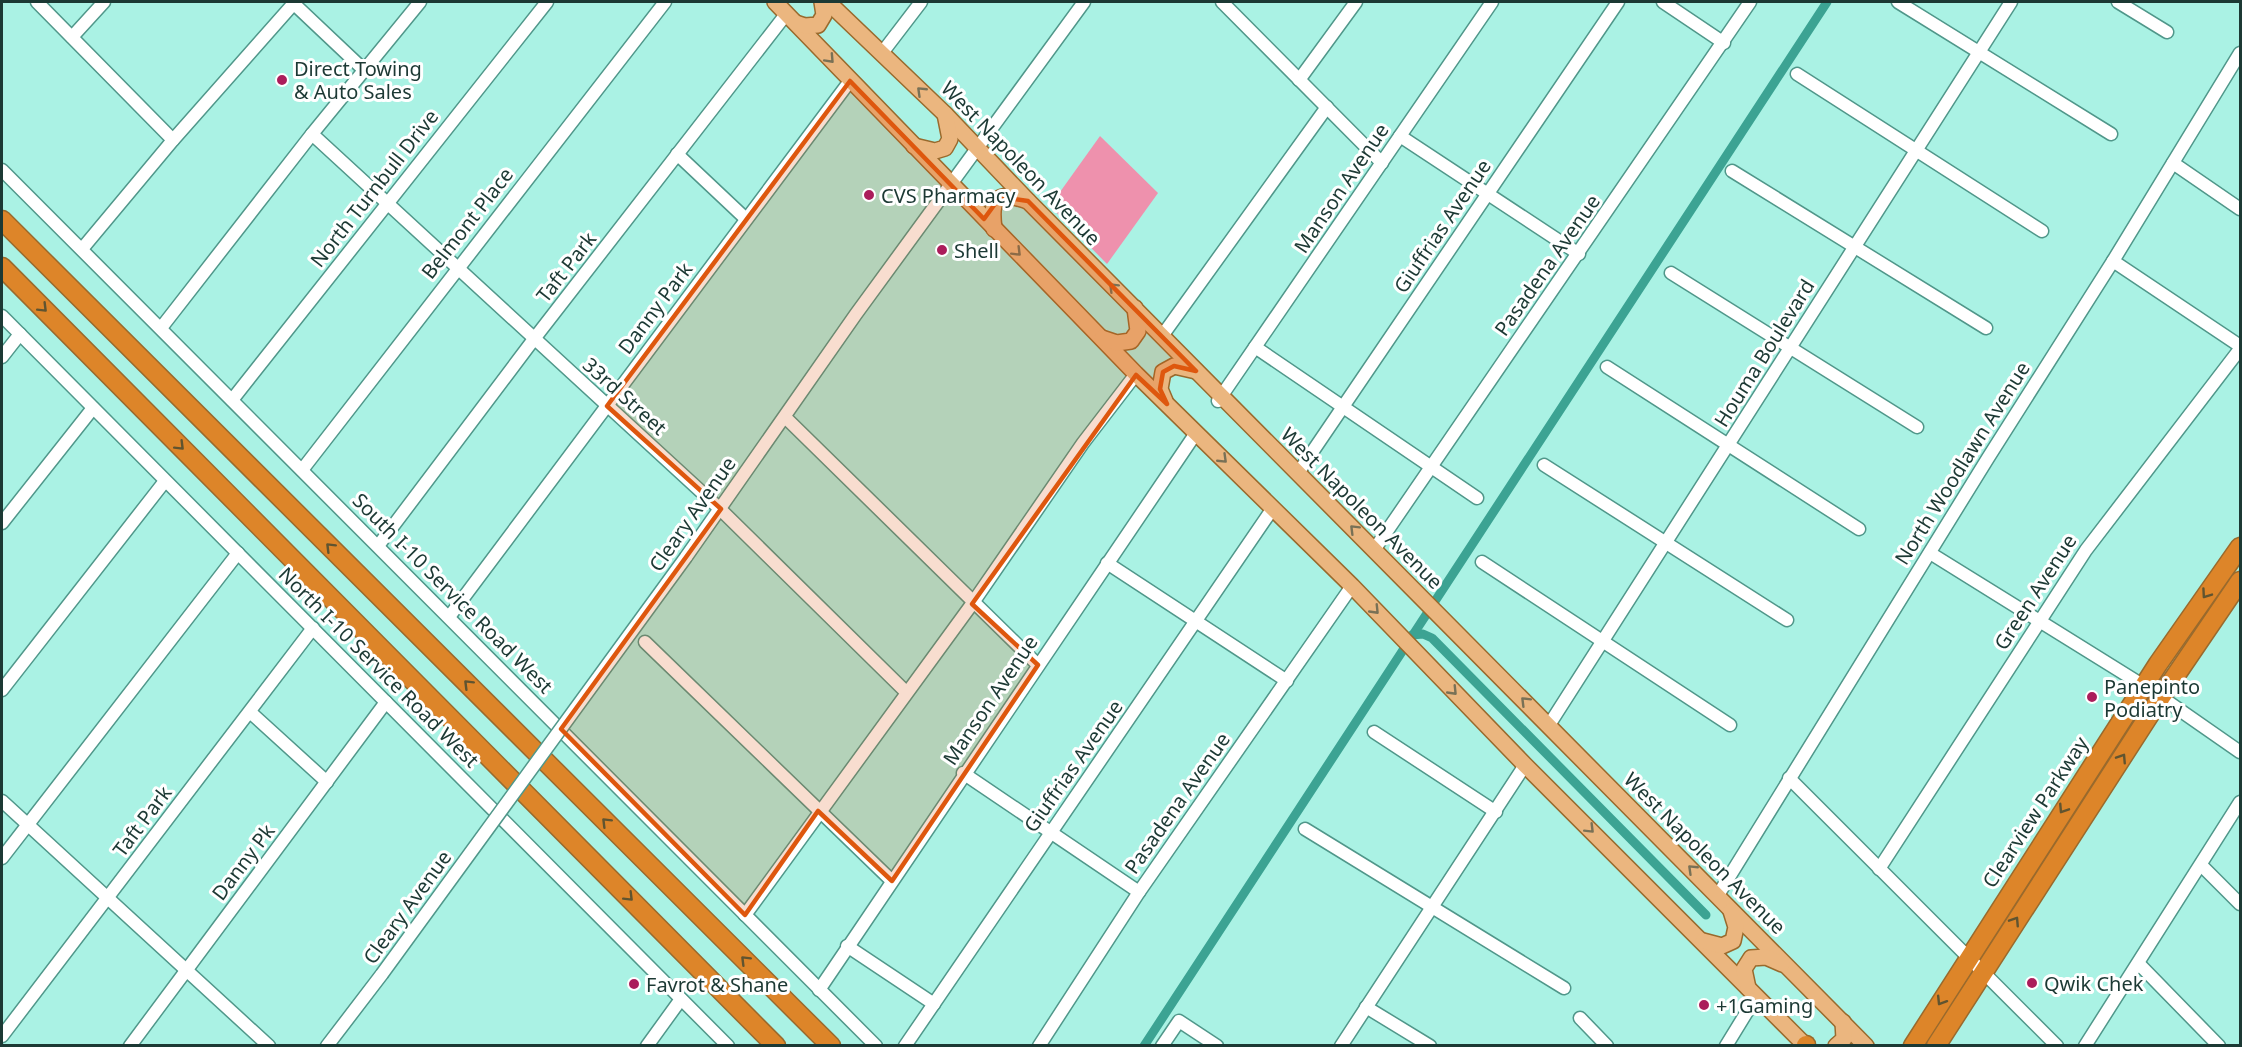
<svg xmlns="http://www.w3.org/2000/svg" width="2242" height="1047" font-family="'Noto Sans',sans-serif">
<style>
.green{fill:#ee91ad}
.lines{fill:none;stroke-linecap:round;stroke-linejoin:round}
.canal{stroke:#3ca393;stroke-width:9}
.minor-casing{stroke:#50978a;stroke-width:15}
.major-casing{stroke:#996a2d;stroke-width:18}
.highway-casing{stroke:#996a2d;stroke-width:21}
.minor{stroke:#fff;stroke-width:12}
.major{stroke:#ebb67f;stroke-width:15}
.highway{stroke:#dd8529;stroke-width:18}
.minor-bridge-casing{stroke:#50978a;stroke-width:15;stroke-linecap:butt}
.minor-bridge{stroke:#fff;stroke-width:12}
.oneway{stroke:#797156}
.oneway2{stroke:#605430}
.marked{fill:#de570e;fill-opacity:0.2;stroke:#de570e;stroke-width:4.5;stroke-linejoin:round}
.poi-dot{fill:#ab1d5b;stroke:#fff;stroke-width:2}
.labels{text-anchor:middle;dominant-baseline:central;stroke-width:6;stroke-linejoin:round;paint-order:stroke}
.poi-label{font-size:20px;fill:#1c3934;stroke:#fff;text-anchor:start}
.street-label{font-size:20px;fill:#1c3934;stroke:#fff}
</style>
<rect width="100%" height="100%" fill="#aaf2e4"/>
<polygon class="green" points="1100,136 1158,193 1107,264 1050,206"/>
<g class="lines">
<g class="canal">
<polyline points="1412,635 1423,634 1432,638 1706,915"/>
<polyline points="1144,1046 1827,2"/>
</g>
<defs>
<g id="minor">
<polyline points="37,2 173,140"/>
<polyline points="292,2 364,70"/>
<polyline points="1222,2 1382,163"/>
<polyline points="1663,2 1724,43"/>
<polyline points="1898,2 2111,134"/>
<polyline points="2118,2 2167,32"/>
<polyline points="72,37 104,2"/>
<polyline points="882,53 921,2"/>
<polyline points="1797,74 2042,231"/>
<polyline points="1299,80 1356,2"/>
<polyline points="312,134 720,509 906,692"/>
<polyline points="1400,136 1579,254"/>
<polyline points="677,154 746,219"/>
<polyline points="2173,163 2240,209"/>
<polyline points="2,170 876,1046"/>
<polyline points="1732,171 1986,328"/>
<polyline points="82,249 173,140 295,2"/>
<polyline points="2113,261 2240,346"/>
<polyline points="1671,273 1917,427"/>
<polyline points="2,316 728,1046"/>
<polyline points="161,328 312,134 420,2"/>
<polyline points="1162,336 1327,107"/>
<polyline points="1255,347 1477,498"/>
<polyline points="2,357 20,334"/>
<polyline points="1607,367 1859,529"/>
<polyline points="232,400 547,2"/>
<polyline points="1218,401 1492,2"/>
<polyline points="786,418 1038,665"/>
<polyline points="1544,465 1787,620"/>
<polyline points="302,470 665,2"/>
<polyline points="1298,473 1618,2"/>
<polyline points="2,523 93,408"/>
<polyline points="378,546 534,339 787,13"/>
<polyline points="1374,550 1750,2"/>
<polyline points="1930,553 2144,686"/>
<polyline points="686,557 856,314 1084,2"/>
<polyline points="1482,562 1730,725"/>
<polyline points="1107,563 1287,681"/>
<polyline points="449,617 850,81"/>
<polyline points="645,642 892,881"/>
<polyline points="2,690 165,481"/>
<polyline points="2161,697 2240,752"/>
<polyline points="250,712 327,782"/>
<polyline points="1549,725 2011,2"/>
<polyline points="1374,732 1496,812"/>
<polyline points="963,773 1139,892"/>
<polyline points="1789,778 2057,1046"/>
<polyline points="2,801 269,1046"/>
<polyline points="1305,829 1564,988"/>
<polyline points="2,858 238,553"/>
<polyline points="2201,865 2240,904"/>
<polyline points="1879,869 2086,550 2240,349"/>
<polyline points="1718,895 1988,458 2113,261 2240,53"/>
<polyline points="745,915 972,604 1083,443 1136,374"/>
<polyline points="847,946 934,1004"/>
<polyline points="2139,964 2219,1046"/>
<polyline points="819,990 1196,433"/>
<polyline points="1366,1007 1430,1046"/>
<polyline points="1580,1018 1607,1046"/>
<polyline points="2,1036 313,628"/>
<polyline points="130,1046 386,702"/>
<polyline points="327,1046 382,974"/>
<polyline points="647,1046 681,999"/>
<polyline points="905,1046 1273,508"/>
<polyline points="1039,1046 1139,892 1352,586"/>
<polyline points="1162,1046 1179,1021 1217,1046"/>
<polyline points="1341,1046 1525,765"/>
<polyline points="1726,1046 1756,997"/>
<polyline points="2085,1046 2240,802"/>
</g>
<g id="major">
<polyline points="775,2 1136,374 1352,586 1525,765 1806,1046"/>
<polyline points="828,2 945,114 1028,201 1866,1046"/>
<polyline points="796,23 805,26 818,25 824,15 822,2"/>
<polyline points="914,146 935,151 945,148 950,139 945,114"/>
<path d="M994,229C990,197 997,191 1028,201"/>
<polyline points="1102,338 1117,343 1131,341 1138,331 1135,308"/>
<polyline points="1165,401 1160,389 1163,372 1174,366 1196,371"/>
<polyline points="1703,941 1722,946 1733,941 1736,927 1731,911"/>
<polyline points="1748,988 1744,969 1751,958 1766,957 1782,964"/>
<polyline points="1836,1046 1844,1039 1843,1022"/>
</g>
<g id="highway">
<polyline points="2,220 831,1046"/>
<polyline points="2,267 776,1046"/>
<polyline points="1806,1045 1806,1046"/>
<polyline points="1913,1046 2158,664 2240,547"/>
<polyline points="1936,1046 2161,697 2240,581"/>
</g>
</defs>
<use href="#minor" class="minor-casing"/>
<use href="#major" class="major-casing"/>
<use href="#highway" class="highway-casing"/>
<use href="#minor" class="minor"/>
<use href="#major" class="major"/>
<use href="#highway" class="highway"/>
<defs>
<polyline id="minor-bridge" points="382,974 686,557"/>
</defs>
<use href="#minor-bridge" class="minor-bridge-casing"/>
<use href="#minor-bridge" class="minor-bridge"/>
</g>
<defs><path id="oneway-chevron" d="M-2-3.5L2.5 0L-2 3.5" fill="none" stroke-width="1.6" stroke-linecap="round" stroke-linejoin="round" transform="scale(1.5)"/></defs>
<g class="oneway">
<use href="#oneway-chevron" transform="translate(830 59) rotate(47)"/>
<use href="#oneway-chevron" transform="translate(921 91) rotate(-136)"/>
<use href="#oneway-chevron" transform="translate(1017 252) rotate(45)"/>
<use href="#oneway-chevron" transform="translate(1113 287) rotate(-135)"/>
<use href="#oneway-chevron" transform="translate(1223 459) rotate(44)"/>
<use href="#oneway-chevron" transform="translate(1354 529) rotate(-135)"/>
<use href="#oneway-chevron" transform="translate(1375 610) rotate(46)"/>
<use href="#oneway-chevron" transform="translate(1453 691) rotate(46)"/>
<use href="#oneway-chevron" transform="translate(1525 701) rotate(-135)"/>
<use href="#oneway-chevron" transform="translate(1590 829) rotate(45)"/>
<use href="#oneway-chevron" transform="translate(1692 869) rotate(-136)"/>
</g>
<g class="oneway2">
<use href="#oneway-chevron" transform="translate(43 308) rotate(45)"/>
<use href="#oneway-chevron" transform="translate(180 446) rotate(45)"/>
<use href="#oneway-chevron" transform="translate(330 547) rotate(-135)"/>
<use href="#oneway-chevron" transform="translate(2206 594) rotate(125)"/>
<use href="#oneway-chevron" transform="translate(468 684) rotate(-135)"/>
<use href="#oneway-chevron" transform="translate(2122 758) rotate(-57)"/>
<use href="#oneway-chevron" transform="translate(2063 809) rotate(123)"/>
<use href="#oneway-chevron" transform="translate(606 822) rotate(-135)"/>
<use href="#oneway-chevron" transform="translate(629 897) rotate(45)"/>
<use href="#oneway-chevron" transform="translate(2015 921) rotate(-57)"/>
<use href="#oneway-chevron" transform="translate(745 960) rotate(-135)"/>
<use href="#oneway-chevron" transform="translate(1941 1001) rotate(122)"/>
</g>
<path class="marked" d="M850,81L984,219L1000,197L1028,201L1196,371L1174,366L1163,372L1160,389L1167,404L1136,375L972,604L1038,665L892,881L818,811L745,915L561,729L721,509L607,406Z"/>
<g class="poi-dot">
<circle cx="282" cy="80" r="6"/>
<circle cx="869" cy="195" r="6"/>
<circle cx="942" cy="250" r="6"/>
<circle cx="2092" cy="697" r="6"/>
<circle cx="2032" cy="983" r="6"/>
<circle cx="634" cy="984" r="6"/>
<circle cx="1704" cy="1005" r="6"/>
</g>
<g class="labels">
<g class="poi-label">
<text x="294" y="68">Direct Towing<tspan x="294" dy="23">&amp; Auto Sales</tspan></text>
<text x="881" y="195">CVS Pharmacy</text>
<text x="954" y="250">Shell</text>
<text x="2104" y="686">Panepinto<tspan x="2104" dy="23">Podiatry</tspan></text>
<text x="2044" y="983">Qwik Chek</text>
<text x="646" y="984">Favrot &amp; Shane</text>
<text x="1716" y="1005">+1Gaming</text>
</g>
<g class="street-label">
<text transform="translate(1021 163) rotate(46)">West Napoleon Avenue</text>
<text transform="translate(374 188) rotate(-52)">North Turnbull Drive</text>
<text transform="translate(1341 188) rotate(-56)">Manson Avenue</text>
<text transform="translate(467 223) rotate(-52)">Belmont Place</text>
<text transform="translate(1442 226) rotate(-56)">Giuffrias Avenue</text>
<text transform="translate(1547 265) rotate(-55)">Pasadena Avenue</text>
<text transform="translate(566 267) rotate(-52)">Taft Park</text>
<text transform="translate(655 308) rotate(-53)">Danny Park</text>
<text transform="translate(1764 353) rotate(-58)">Houma Boulevard</text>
<text transform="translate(625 396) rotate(42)">33rd Street</text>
<text transform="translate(1962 463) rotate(-58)">North Woodlawn Avenue</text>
<text transform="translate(1362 508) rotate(45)">West Napoleon Avenue</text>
<text transform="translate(692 514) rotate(-55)">Cleary Avenue</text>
<text transform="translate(2035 592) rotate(-57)">Green Avenue</text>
<text transform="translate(453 593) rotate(45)">South I-10 Service Road West</text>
<text transform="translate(379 667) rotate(45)">North I-10 Service Road West</text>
<text transform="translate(990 700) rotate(-56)">Manson Avenue</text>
<text transform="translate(1073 766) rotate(-55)">Giuffrias Avenue</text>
<text transform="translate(1177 803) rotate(-55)">Pasadena Avenue</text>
<text transform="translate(2035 812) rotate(-57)">Clearview Parkway</text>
<text transform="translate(142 821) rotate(-53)">Taft Park</text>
<text transform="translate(1705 853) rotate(45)">West Napoleon Avenue</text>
<text transform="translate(243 862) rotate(-53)">Danny Pk</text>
<text transform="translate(407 907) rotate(-54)">Cleary Avenue</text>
</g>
</g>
<rect width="2242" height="1047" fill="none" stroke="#1c3934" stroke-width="6"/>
</svg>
